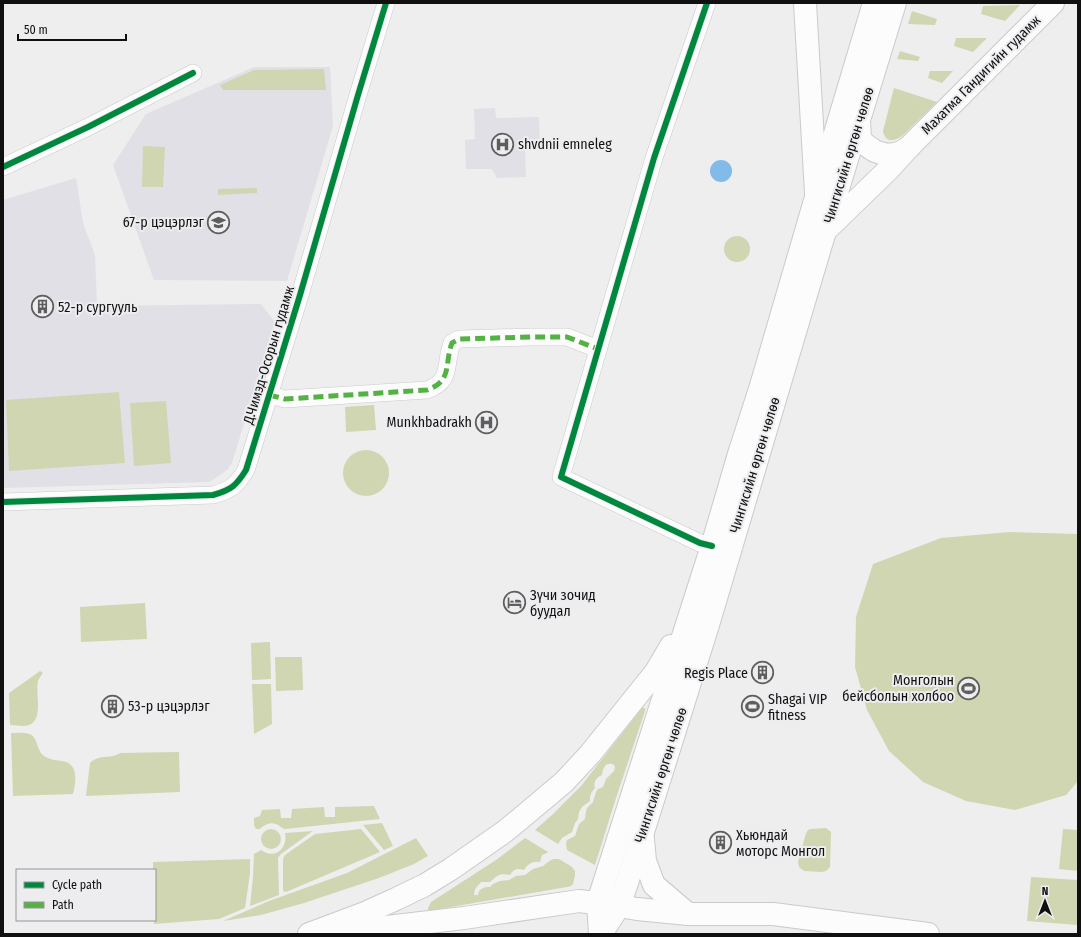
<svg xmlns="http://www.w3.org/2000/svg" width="1081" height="937" font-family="'Fira Sans Condensed',sans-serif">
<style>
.built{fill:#e0e0e6}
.green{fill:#d0d6b1}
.water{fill:#82baea}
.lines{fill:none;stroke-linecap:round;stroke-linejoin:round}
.street-casing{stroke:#cacacb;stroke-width:18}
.secondary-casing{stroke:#cacacb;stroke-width:24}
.primary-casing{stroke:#cacacb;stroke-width:24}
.highway-casing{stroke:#cacacb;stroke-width:24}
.street{stroke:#fcfcfd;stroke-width:17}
.secondary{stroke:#fcfcfd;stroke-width:22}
.primary{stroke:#fcfcfd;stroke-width:22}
.highway{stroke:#fcfcfd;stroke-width:22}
.quiet{stroke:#54b144;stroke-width:5;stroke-dasharray:10 5;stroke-linecap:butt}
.cycleway-casing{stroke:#ededf0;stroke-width:8}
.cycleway{stroke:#00873e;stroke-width:6}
.labels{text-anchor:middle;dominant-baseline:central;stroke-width:4;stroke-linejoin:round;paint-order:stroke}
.street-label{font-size:14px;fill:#101010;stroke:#ededf0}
.poi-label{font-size:14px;fill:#101010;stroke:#ededf0;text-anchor:start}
</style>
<rect width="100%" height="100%" fill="#eeeeef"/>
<g class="built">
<polygon points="254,67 330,67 333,126 287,281 154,280 113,165 146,114"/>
<polygon points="495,108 496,118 539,117 540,147 525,148 526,177 497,178 492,169 466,169 465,140 475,139 474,109"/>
<polygon points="76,178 83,223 95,255 97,306 261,304 275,322 232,463 228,469 216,478 209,482 3,488 3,200"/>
</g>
<g class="green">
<polygon points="1020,5 1005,21 981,14 983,6"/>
<polygon points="912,11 937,19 935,25 908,24"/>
<polygon points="956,38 987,38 973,52 954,46"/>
<polygon points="900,51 920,57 918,61 897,59"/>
<polygon points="324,69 326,90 223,90 220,85 254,70"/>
<polygon points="930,71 953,71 942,83 928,78"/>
<path d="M894,88L937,102L903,135C896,141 885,144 883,131Z"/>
<polygon points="143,146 165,147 163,187 142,187"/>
<polygon points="257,188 257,193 218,195 218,189"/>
<circle cx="737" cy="249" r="13"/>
<polygon points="119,392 125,463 9,471 6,400"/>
<polygon points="166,401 171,463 134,466 130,403"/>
<polygon points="374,405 376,430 346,432 345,407"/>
<circle cx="366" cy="473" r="23"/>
<polygon points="1010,532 1078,534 1078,781 1066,795 1015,810 966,801 923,782 889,751 867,710 855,667 856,617 873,564 941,538"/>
<polygon points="145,603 147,639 81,642 80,607"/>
<polygon points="270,642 271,679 252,680 251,643"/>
<polygon points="275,657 302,657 303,690 276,691"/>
<path d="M40,671L43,673C41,676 39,678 38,681C35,693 44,720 29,725C24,727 16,725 10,725L9,693Z"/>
<polygon points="252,684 271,684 272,724 254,734"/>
<path d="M642,708H645V711L616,798L595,865L567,850L566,844L567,840L575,836L579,824L585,819L586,811L587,808L593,802L596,792L598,789L603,787L606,779L614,771L615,767L614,765L612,764C605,763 603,768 602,775C597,777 593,781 595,788C591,792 590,795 590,801L582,807L579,812L578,819L575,823L572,832L562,838L558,844L535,830L552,815L581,786Z"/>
<path d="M11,733C16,733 24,732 29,734C38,736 36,750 44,756C50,760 56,760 62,761C79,763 76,782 73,794L13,796Z"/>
<path d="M179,752L180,792L86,796L90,763C101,753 110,760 120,753Z"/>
<path d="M374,806L380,819L285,829C281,828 279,825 276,824C270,822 264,825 260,829H256L254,825V818L260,816L262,810L280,809L281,818H291L292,809L324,807L325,817H335V807Z"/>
<polygon points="382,823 393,846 384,850 363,825"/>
<polygon points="826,828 831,832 830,867 826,871 822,872 804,871 799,867 798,862 806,833 808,830 811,829"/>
<circle cx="271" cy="839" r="10"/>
<polygon points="361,829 380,852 286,892 283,891 283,859 285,855 315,834"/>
<polygon points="1063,829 1078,830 1078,871 1059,869"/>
<path d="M313,831L281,854L278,858L279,895L250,906L253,877L254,854L261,850C275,860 288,849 285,833Z"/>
<polygon points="416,838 428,856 414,864 379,878 304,903 261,915 223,921 269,901 347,873"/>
<path d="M525,838L548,852L547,853L542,855L540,862C532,861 528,864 524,870C517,868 514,869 510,875C499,873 498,875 490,882H481L475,889L474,895H478C479,888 484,887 490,887L493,884L500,881L509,880L516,876L525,875L533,869L543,866L548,862L553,859H559L572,867L575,871V875L573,884L571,886L567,887L428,911V908L431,902L496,860Z"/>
<polygon points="250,859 250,873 245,908 219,919 154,924 154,920 155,920 155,870 153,870 153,862"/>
<polygon points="1031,877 1078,880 1078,925 1027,921"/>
</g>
<circle class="water" cx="721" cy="171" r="11"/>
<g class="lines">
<defs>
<g id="street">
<polyline points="707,3 654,158 561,477 700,543 712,546"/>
<polyline points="3,167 88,127 193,73"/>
<path d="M269,395L285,399L427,390C453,381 444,364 452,343L459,339L532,337H567L598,349"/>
<path d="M3,502L213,495C231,490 236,486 246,470L300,295L358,95L386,3"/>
</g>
<g id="secondary">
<polyline points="805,3 816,193"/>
<path d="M859,123C860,128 859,135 861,139C863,144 869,147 873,150C887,157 897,156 909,147"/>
<polyline points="825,231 888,170 909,147 1053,3"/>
</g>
<polyline id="primary" points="619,906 637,909 688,914 773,914 928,934"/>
<g id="highway">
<polyline points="643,839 645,861 654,885 688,914"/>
<polyline points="335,933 464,918 579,901 612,905"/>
<polyline points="309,934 365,913 396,899 425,885 451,869 504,832 520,819 564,782 590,754 655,673 671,646"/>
<polyline points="600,934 598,902 712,546 739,454 760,389 816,197 874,3"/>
<polyline points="601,934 619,906 627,883 708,625 825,231 895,3"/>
</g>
</defs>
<use href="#street" class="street-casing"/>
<use href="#secondary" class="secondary-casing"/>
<use href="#primary" class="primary-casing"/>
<use href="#highway" class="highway-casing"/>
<use href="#street" class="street"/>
<use href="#secondary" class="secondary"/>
<use href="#primary" class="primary"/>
<use href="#highway" class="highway"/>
<path class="quiet" d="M269,395L285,399L427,390C453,381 444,364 452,343L459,339L532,337H567L598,349"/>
<defs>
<g id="cycleway">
<polyline points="707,3 654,158 561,477 700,543 712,546"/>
<polyline points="3,167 88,127 193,73"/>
<path d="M3,502L213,495C231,490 236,486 246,470L300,295L358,95L386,3"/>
</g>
</defs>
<use href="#cycleway" class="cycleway-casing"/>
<use href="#cycleway" class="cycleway"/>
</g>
<defs>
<symbol id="hospital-ring" viewBox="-11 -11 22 22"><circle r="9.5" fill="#ededf0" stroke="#5e5e5e" stroke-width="1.5"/><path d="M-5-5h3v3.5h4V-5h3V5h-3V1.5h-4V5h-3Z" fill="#5e5e5e"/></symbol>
<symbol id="school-ring" viewBox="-11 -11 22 22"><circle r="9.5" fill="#ededf0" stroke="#5e5e5e" stroke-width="1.5"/><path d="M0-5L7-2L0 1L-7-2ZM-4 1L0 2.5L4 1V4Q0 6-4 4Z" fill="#5e5e5e"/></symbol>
<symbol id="building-ring" viewBox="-11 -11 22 22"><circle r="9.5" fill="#ededf0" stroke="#5e5e5e" stroke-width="1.5"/><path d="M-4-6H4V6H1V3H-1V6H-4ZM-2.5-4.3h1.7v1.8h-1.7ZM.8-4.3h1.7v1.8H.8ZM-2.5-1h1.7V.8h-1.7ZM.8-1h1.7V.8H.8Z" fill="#5e5e5e"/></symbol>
<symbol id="hotel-ring" viewBox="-11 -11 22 22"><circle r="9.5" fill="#ededf0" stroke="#5e5e5e" stroke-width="1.5"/><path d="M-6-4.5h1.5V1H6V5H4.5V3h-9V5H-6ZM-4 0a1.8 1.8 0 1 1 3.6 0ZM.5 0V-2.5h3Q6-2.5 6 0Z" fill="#5e5e5e"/></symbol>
<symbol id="stadium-ring" viewBox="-11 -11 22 22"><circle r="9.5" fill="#ededf0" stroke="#5e5e5e" stroke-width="1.5"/><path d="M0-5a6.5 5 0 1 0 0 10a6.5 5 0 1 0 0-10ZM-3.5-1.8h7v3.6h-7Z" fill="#5e5e5e"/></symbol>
</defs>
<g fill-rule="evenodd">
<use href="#hospital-ring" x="490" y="132" width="25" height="25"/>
<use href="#school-ring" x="206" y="210" width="25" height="25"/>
<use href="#building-ring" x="30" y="294" width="25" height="25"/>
<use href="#hospital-ring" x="474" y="410" width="25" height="25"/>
<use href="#hotel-ring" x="502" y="590" width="25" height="25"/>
<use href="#building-ring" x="750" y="660" width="25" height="25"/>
<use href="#stadium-ring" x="956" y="676" width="25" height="25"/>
<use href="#building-ring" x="100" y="694" width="25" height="25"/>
<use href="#stadium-ring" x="740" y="694" width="25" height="25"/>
<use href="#building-ring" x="708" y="830" width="25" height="25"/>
</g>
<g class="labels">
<g class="street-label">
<text transform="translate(981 75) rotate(-45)">Махатма Гандигийн гудамж</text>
<text transform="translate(849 155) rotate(-73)">Чингисийн өргөн чөлөө</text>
<text transform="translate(269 355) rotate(-73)">Д.Чимэд-Осорын гудамж</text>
<text transform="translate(755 465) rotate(-73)">Чингисийн өргөн чөлөө</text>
<text transform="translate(661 775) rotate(-72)">Чингисийн өргөн чөлөө</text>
</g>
<g class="poi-label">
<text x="518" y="144">shvdnii emneleg</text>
<text x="204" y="222" text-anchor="end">67-р цэцэрлэг</text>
<text x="58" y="307">52-р сургууль</text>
<text x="472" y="422" text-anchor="end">Munkhbadrakh</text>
<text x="530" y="595">Зүчи зочид<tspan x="530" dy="16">буудал</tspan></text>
<text x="748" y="673" text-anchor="end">Regis Place</text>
<text x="954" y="680" text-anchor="end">Монголын<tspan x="954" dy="16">бейсболын холбоо</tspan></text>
<text x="768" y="699">Shagai VIP<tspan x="768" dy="16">fitness</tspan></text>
<text x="128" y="706">53-р цэцэрлэг</text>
<text x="736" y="835">Хьюндай<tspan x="736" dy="16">моторс Монгол</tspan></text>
</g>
</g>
<rect width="1081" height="937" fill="none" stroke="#101010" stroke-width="8"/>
<rect x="16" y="869" width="140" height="52" fill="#ededf0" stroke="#959596"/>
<rect x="24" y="882" width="20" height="6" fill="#00873e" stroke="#959596"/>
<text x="52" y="889" font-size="12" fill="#101010">Cycle path</text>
<rect x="24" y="902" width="20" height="6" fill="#54b144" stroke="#959596"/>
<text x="52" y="909" font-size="12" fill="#101010">Path</text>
<g transform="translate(1045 901)" stroke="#ededf0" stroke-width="3" paint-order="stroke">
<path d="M0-3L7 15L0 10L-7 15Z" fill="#101010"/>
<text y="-6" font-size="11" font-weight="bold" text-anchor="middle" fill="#101010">N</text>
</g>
<path d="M18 34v6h108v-6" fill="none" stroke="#101010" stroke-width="2"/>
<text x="24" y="34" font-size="12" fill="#101010" stroke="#ededf0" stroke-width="3" paint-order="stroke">50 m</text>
</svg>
